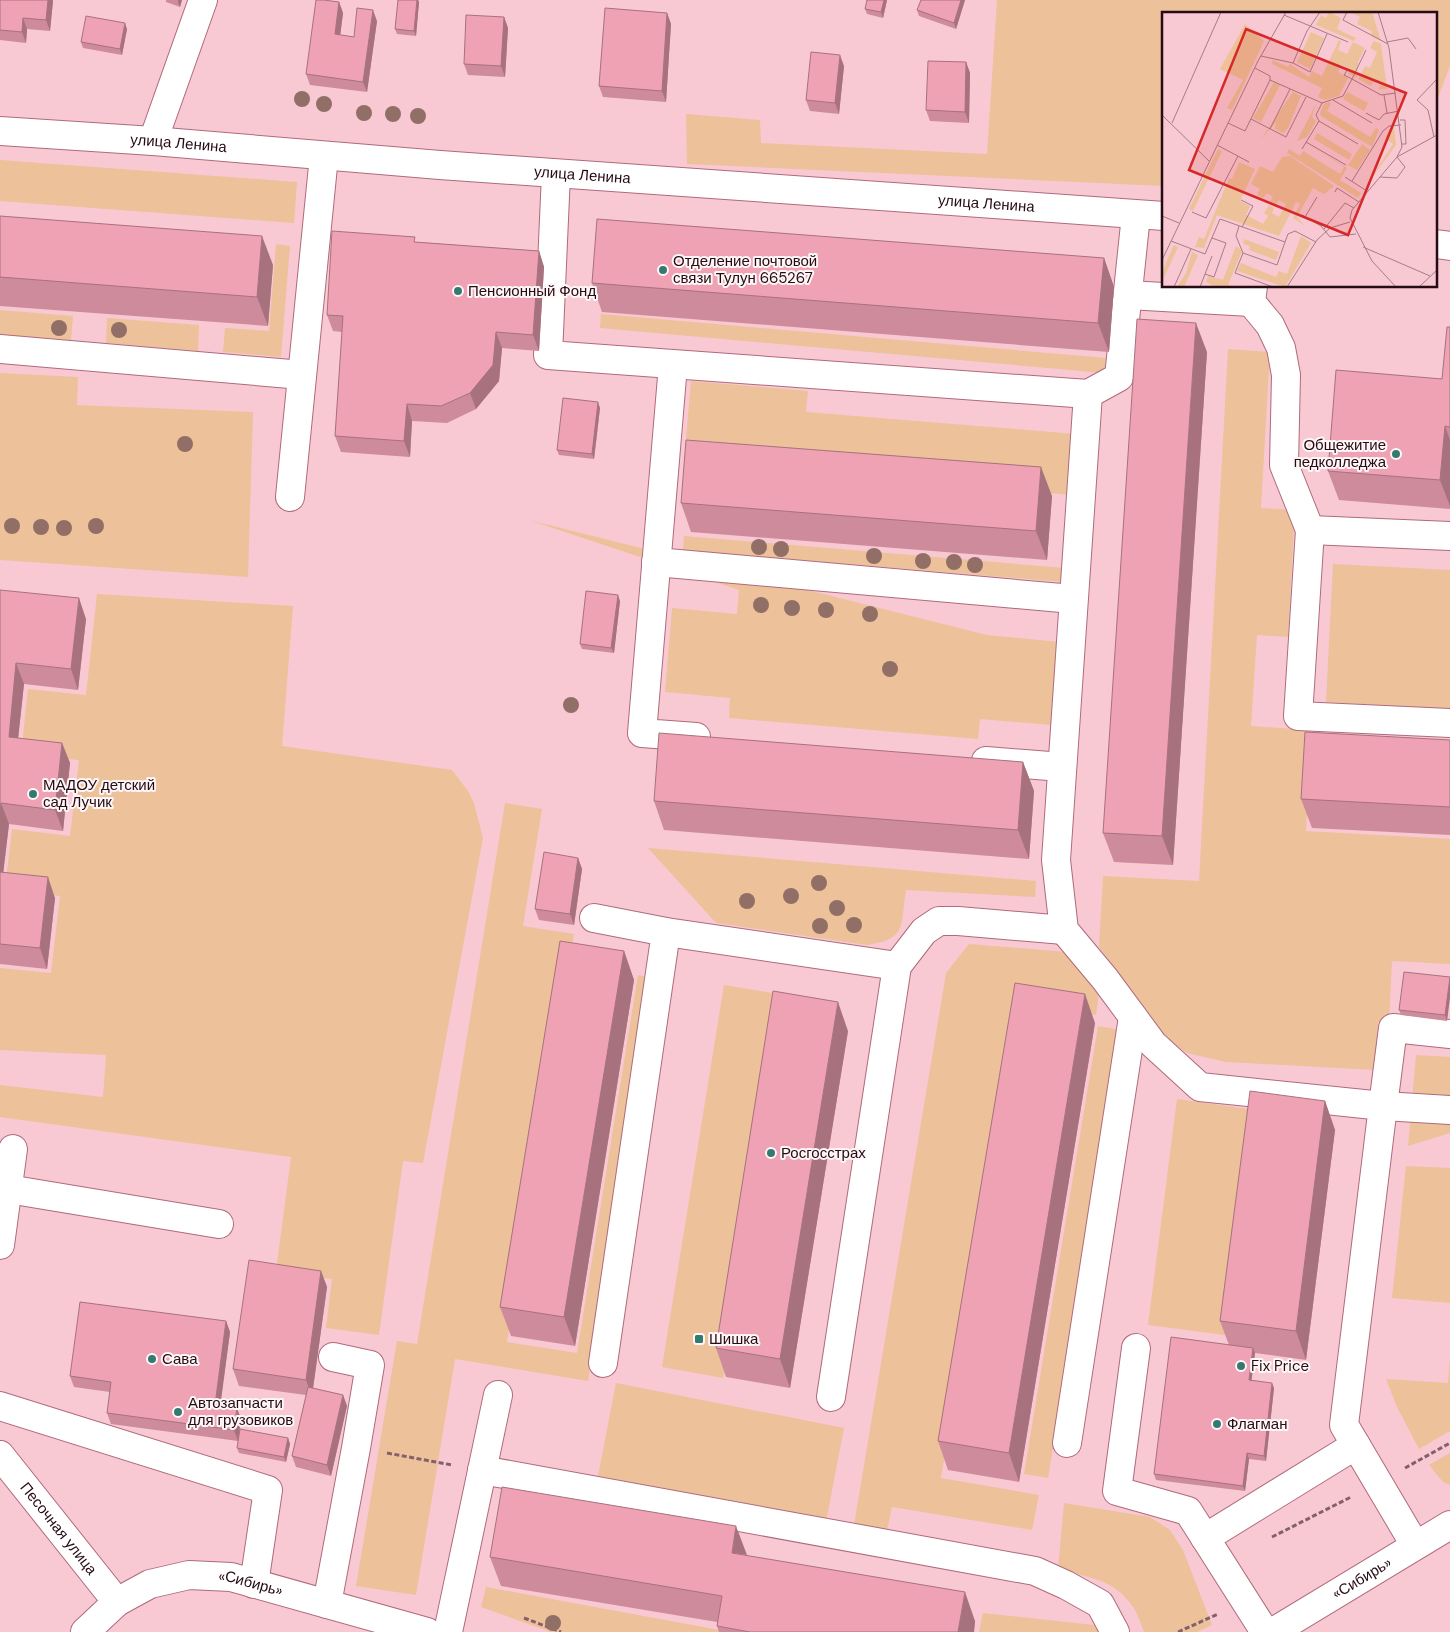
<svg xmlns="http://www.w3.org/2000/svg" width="1450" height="1632" font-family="'DM Sans',sans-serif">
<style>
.green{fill:#edc199}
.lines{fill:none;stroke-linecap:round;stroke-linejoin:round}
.minor-casing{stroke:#af6a7c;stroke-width:30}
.major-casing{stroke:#af6a7c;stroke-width:30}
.highway-casing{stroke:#af6a7c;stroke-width:30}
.path{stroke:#84616a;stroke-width:3;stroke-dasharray:5 2.5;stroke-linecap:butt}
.minor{stroke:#fff;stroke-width:28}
.major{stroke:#fff;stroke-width:28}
.highway{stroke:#fff;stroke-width:28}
.tree{fill:#916f67}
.wall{fill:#ce8b9b}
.shaded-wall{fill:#a7717e}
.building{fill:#efa2b4;stroke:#a7717e}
.poi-dot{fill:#347a71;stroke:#fef6f7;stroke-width:2}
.labels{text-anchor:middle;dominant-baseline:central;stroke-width:4;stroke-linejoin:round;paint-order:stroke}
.street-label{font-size:15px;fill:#250b13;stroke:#fef6f7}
.poi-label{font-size:15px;fill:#250b13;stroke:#fef6f7;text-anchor:start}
.inset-road{fill:none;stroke:#a47d86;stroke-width:1}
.view{fill:#d62828;fill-opacity:0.15;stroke:#d62828;stroke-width:2.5}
.inset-edge{fill:none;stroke:#250b13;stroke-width:2.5}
</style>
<rect width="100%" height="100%" fill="#f8c9d3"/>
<g class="green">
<polygon points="997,0 1450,0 1450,66 1436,103 1436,14 1164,14 1164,186 687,164 686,114 760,120 761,143 987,154"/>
<polygon points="0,160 297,182 294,223 0,201"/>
<polygon points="276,244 290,246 281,357 223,352 225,328 269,331"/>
<polygon points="0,310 73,316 71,340 0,335"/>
<polygon points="601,314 1106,358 1104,373 600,328"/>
<polygon points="107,318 199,325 198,351 106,343"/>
<polygon points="1228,349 1270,352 1261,508 1295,510 1288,637 1257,635 1251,726 1311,730 1306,831 1450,839 1450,964 1392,961 1389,1022 1378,1022 1375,1070 1226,1062 1187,1053 1169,1040 1144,1009 1099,947 1103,876 1199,881"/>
<polygon points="0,373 78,377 77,405 253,412 248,577 0,560"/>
<polygon points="691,381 808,391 806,412 1076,434 1072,495 684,462"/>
<polygon points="529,520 987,635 1059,642 1052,725 980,719 978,739 729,718 730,698 665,692 672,608 737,614 739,590"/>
<polygon points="684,536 1065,568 1064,582 683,550"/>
<polygon points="1333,564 1450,570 1450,709 1326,702"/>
<polygon points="97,594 293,606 282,746 452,770 468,791 474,803 483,838 423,1163 403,1161 379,1335 326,1328 332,1279 276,1271 291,1157 0,1117 0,1085 103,1097 106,1055 0,1050 0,968 51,973 60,896 5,889 12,829 70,836 79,760 21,754 28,689 86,695"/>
<polygon points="505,803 542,809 523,926 574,934 507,1342 577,1353 638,975 653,978 588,1381 455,1359 416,1595 356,1586 397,1341 417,1344"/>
<path d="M648,848L1036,881L1035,897L906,890C900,924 909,939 867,945L716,923Z"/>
<polygon points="969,944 1067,952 1100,986 1096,1015 1020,1002 941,1478 1039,1495 1032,1530 892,1507 887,1531 854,1525 946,973"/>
<polygon points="724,985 786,995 723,1378 662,1367"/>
<polygon points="1098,1026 1122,1030 1048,1478 1024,1474"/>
<polygon points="1416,1055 1450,1057 1450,1133 1408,1146"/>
<polygon points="1177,1099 1255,1110 1225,1335 1148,1325"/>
<polygon points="1406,1166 1450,1168 1450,1303 1392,1298"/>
<polygon points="1450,1357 1450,1431 1419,1449 1397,1407 1386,1379 1448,1383"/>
<polygon points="616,1383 844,1428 826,1522 598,1476"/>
<polygon points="1450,1453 1450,1485 1443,1482 1429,1465"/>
<path d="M1064,1503L1150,1517L1170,1530L1183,1550L1212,1625L1197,1632H1144C1141,1624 1138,1614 1133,1607C1115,1579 1088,1577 1058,1570Z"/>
<polygon points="486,1587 725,1631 725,1632 551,1632 481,1607"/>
<polygon points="983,1613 1103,1626 1106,1632 979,1632"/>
</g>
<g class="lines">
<defs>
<g id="minor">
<polyline points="153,141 203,0"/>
<polyline points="556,174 548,355 1088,394"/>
<polyline points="1136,215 1119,377 1088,394 1056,860 1064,930 1105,979 1153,1044 1200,1087 1383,1106 1344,1425 1415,1545"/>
<polyline points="1253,286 1251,302 1270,325 1281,348 1286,375 1284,465 1310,530 1298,716 1450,723"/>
<polyline points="1128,295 1251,302"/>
<polyline points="0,349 302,375"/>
<polyline points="673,365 642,733 696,737"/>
<polyline points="290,497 324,156"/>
<polyline points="1310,530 1450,536"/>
<polyline points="656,562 1073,599"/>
<polyline points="986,761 1062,767"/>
<polyline points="594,918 666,932 897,966"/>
<polyline points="1450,1034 1393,1028 1383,1106 1450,1110"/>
<polyline points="8,1189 219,1224"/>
<polyline points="0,1245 13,1149"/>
<polyline points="1136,1348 1117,1491 1188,1511 1265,1632"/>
<polyline points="603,1363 666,932"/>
<polyline points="831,1397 897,966 924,931 939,921 958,921 1064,930"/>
<polyline points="0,1406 268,1490 254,1584"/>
<polyline points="1067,1443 1133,1017"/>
<path id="s1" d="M0,1455L117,1602"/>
<polyline points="482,1470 1035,1571 1066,1585 1100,1604 1115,1632"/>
<polyline points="1205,1538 1356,1445"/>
<polyline points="327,1604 356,1448 370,1365 333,1357"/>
<polyline points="448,1632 498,1395"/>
</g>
<g id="major">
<path id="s2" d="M0,131L153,141L440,165L1164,216"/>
<polyline points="1436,244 1450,246"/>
</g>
<g id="highway">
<path id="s3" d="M85,1632L117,1602L150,1584L189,1575L231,1577L427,1632"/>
<path id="s4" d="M1273,1632L1450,1525"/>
</g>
</defs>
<use href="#minor" class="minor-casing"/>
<use href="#major" class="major-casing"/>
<use href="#highway" class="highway-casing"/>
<g class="path">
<polyline points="387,1453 452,1465"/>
<polyline points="1405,1468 1450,1443"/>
<polyline points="1272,1537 1351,1497"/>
<polyline points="524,1618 561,1632"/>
<polyline points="1178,1632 1218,1614"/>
</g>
<use href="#minor" class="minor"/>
<use href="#major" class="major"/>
<use href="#highway" class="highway"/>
</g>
<g class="tree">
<circle cx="302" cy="99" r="8"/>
<circle cx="324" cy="104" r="8"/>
<circle cx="364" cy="113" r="8"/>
<circle cx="393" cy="114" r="8"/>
<circle cx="418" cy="116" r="8"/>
<circle cx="59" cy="328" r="8"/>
<circle cx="119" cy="330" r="8"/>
<circle cx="185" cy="444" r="8"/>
<circle cx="12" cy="526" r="8"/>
<circle cx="96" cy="526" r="8"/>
<circle cx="41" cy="527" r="8"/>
<circle cx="64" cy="528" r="8"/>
<circle cx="759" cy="547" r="8"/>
<circle cx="781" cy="549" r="8"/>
<circle cx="874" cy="556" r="8"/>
<circle cx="923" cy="561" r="8"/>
<circle cx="954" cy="562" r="8"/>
<circle cx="975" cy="565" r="8"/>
<circle cx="761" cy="605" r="8"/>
<circle cx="792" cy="608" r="8"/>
<circle cx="826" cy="610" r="8"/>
<circle cx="870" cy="614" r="8"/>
<circle cx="890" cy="669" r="8"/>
<circle cx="571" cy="705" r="8"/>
<circle cx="819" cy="883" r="8"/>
<circle cx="791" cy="896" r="8"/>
<circle cx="747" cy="901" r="8"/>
<circle cx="837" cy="908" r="8"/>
<circle cx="854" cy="925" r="8"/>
<circle cx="820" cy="926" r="8"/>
<circle cx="553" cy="1623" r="8"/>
</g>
<g class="wall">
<polygon points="0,0 53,1 50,31 27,29 26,43 0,40"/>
<polygon points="166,0 182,0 180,7 166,2"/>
<polygon points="398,0 418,0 419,2 416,36 397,34 395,29"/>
<polygon points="867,0 887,0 883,18 867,14 865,9"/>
<polygon points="921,0 965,0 956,29 919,16 917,10"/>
<polygon points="339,2 343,13 340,35 354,37 377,21 367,92 310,85 306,74"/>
<polygon points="667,13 671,24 666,102 603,97 599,86"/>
<polygon points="504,17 508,28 505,77 468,75 464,64"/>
<polygon points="127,29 122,55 83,48 81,42"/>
<polygon points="966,62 970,73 969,123 930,121 926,110"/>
<polygon points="844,66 839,114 810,111 806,100"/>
<polygon points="0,216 273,265 268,326 0,306"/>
<polygon points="417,242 539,251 544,267 539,351 502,348 499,381 476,409 447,423 412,421 410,457 341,452 335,436 342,332 333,331 327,315"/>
<polygon points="1104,258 1114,287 1109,352 602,312 592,283"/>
<polygon points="1450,327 1450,509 1339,500 1328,471 1442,379"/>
<polygon points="1207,352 1173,865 1114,862 1103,833"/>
<polygon points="600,408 594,459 559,455 557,450"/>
<polygon points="1052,496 1047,560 691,532 681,503"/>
<polygon points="0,590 86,619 78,690 24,684 18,738 62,743 70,763 63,831 9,824 3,872 55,898 47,969 0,964"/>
<polygon points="620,601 614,653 582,649 580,644"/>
<polygon points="1450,740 1450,835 1312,828 1301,799"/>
<polygon points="1023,762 1034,791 1029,859 664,830 654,801"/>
<polygon points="578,858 582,869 574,925 539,920 535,909"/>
<polygon points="624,951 634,980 575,1346 511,1336 500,1307"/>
<polygon points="1450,977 1447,1021 1401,1015 1399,1010"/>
<polygon points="1095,1023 1019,1482 948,1470 938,1441"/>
<polygon points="848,1031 790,1388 726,1377 716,1348"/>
<polygon points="1325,1101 1335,1130 1306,1360 1255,1353 1251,1380 1274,1388 1266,1461 1249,1459 1245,1491 1156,1480 1154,1474 1229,1345 1220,1321"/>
<polygon points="321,1271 327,1287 313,1388 343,1395 347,1406 331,1476 296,1467 292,1456 306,1395 239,1386 233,1369"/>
<polygon points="226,1321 230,1332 220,1405 241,1419 238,1441 111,1424 107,1413 110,1392 74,1387 70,1376"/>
<polygon points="288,1438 290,1444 286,1462 239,1453 237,1448"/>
<polygon points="747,1556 975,1621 974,1632 719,1632 717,1626 717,1622 501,1586 490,1557"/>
</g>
<g class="shaded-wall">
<polygon points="48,0 53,0 53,1 50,31 46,20"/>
<polygon points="178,0 182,0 180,7 178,2"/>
<polygon points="417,0 418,0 419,2 416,36 414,31"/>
<polygon points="884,0 887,0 883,18 881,12"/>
<polygon points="961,0 965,0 956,29 954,23"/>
<polygon points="339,2 343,13 339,45 335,34"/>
<polygon points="373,10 377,21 367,92 363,82"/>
<polygon points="667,13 671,24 666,102 662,91"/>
<polygon points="504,17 508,28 505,77 501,66"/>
<polygon points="23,18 27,29 26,43 22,32"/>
<polygon points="125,23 127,29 122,55 120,49"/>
<polygon points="840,55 844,66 839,114 835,103"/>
<polygon points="966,62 970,73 969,123 965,112"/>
<polygon points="262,236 273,265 268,326 257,297"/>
<polygon points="539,251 544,267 539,351 533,335"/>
<polygon points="1104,258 1114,287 1109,352 1098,323"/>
<polygon points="1196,323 1207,352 1173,865 1162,836"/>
<polygon points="496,332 502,348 499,381 476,409 470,393"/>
<polygon points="598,402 600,408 594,459 592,454"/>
<polygon points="407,404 412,421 410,457 404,441"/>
<polygon points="1445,426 1450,440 1450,506 1440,480"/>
<polygon points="1041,467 1052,496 1047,560 1036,531"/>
<polygon points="618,595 620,601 614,653 611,648"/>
<polygon points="79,598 86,619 78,690 71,669"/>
<polygon points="16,663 24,684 16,758 9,737"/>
<polygon points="62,743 70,763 63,831 55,810"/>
<polygon points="1023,762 1034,791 1029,859 1018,830"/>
<polygon points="1,803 9,824 1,892 0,889 0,813"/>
<polygon points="578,858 582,869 574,925 570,914"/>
<polygon points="48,877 55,898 47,969 40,948"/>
<polygon points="624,951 634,980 575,1346 564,1317"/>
<polygon points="1450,977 1450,998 1447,1021 1445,1015"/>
<polygon points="1085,994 1095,1023 1019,1482 1009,1453"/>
<polygon points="838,1002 848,1031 790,1388 780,1359"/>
<polygon points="1325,1101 1335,1130 1306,1360 1296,1331"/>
<polygon points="321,1271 327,1287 312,1396 306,1380"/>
<polygon points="226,1321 230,1332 219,1416 215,1405"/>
<polygon points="1253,1348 1255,1353 1251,1385 1249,1380"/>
<polygon points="1272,1383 1274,1388 1266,1461 1264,1456"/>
<polygon points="343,1395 347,1406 331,1476 327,1465"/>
<polygon points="237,1408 241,1419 238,1441 234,1430"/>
<polygon points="288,1438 290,1444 286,1462 284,1457"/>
<polygon points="1247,1453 1249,1459 1245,1491 1243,1486"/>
<polygon points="736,1526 747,1555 732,1553"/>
<polygon points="965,1592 975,1621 974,1632 958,1632"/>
</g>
<g class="building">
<polygon points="0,0 48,0 46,20 23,18 22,32 0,30"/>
<polygon points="316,0 324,0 339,2 335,34 354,37 357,8 373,10 363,82 306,74"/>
<polygon points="398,0 417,0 414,31 395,29"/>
<polygon points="867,0 884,0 881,12 865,9"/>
<polygon points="921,0 961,0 954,23 917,10"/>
<polygon points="605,8 667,13 662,91 599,86"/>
<polygon points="466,15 504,17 501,66 464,64"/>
<polygon points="86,16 125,23 120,49 81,42"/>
<polygon points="811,52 840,55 835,103 806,100"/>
<polygon points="928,61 966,62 965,112 926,110"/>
<polygon points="0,216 262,236 257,297 0,277"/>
<polygon points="597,219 1104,258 1098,323 592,283"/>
<polygon points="332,231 415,237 414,242 539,251 533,335 496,332 493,365 470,393 441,406 407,404 404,441 335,436 343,316 327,315"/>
<polygon points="1137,319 1196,323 1162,836 1103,833"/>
<polygon points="1447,327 1450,327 1450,427 1445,426 1440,480 1328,471 1336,370 1442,379"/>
<polygon points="563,398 598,402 592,454 557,450"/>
<polygon points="686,440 1041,467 1036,531 681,503"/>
<polygon points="0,590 79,598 71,669 16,663 9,737 62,743 55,810 1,803 0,813"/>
<polygon points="586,591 618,595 611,648 580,644"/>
<polygon points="1305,732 1450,740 1450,807 1301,799"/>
<polygon points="659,733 1023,762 1018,830 654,801"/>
<polygon points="544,852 578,858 570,914 535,909"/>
<polygon points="0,872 48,877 40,948 0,944"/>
<polygon points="560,941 624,951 564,1317 500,1307"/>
<polygon points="1404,972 1450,977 1445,1015 1399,1010"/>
<polygon points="1015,983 1085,994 1009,1453 938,1441"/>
<polygon points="773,991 838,1002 780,1359 716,1348"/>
<polygon points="1250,1091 1325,1101 1296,1331 1220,1321"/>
<polygon points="249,1260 321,1271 306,1380 233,1369"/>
<polygon points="80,1302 226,1321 215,1405 237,1408 234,1430 107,1413 111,1382 70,1376"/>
<polygon points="1171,1337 1253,1348 1249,1380 1272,1383 1264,1456 1247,1453 1243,1486 1154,1474"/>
<polygon points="308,1387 343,1395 327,1465 292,1456"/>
<polygon points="240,1429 288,1438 284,1457 237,1448"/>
<polygon points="502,1487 736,1526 732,1553 965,1592 958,1632 750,1632 717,1626 722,1596 490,1557"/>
</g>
<g class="poi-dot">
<circle cx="663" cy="270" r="5"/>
<circle cx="458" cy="291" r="5"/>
<circle cx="1396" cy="454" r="5"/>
<circle cx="33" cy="794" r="5"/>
<circle cx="771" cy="1153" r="5"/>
<rect x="694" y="1334" width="10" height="10" rx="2.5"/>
<circle cx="152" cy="1359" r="5"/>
<circle cx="1241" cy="1366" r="5"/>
<circle cx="178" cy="1412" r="5"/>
<circle cx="1217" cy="1424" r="5"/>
</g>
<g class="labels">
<g class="street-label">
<text stroke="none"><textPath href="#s2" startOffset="179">улица Ленина</textPath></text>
<text stroke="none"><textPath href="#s2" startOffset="584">улица Ленина</textPath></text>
<text stroke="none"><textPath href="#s2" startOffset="989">улица Ленина</textPath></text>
<text stroke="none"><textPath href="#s1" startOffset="94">Песочная улица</textPath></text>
<text stroke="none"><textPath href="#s4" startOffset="104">«Сибирь»</textPath></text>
<text stroke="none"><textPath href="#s3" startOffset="184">«Сибирь»</textPath></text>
</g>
<g class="poi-label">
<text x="673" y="261">Отделение почтовой<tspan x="673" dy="17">связи Тулун 665267</tspan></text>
<text x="468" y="291">Пенсионный Фонд</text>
<text x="1386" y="445" text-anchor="end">Общежитие<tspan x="1386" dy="17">педколледжа</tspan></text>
<text x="43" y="785">МАДОУ детский<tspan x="43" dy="17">сад Лучик</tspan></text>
<text x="781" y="1153">Росгосстрах</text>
<text x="709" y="1339">Шишка</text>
<text x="162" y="1359">Сава</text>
<text x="1251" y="1366">Fix Price</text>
<text x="188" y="1403">Автозапчасти<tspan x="188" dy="17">для грузовиков</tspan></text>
<text x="1227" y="1424">Флагман</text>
</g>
</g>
<g transform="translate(1162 12)">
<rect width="275" height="275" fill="#f8c9d3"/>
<path d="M167,0L179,6L175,17L194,26L192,29L154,13L159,3L164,6ZM188,0H210L219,29L209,24L210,19L195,12L198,5ZM83,12L102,29L70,98L65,96L81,68L58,57ZM149,20L162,26L148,57L135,50ZM177,28L179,29L176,38L185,42L191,30L203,36L196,50L195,66L186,62L188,57L179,53L176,60L186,66L177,84L163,88L156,85L160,76L110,52L111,48L126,55L128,52L147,65L150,59L160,64ZM212,29L219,32L225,77H216L219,72L212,68L209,74L196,67L203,54L208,56L215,40L208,36ZM112,70L118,73L99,110L91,106ZM131,80L139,84L126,116L121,121L113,117L114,110L99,127ZM185,80L206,91L202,99L181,87ZM167,90L169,91L165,99L208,125L214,116L217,118L210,135L159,104L158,101L162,92ZM154,92L150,105L154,109L145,125L135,129ZM229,115H232L234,133L203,175L231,132L223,126ZM155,121L190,142L187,148L152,127ZM200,132L208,138L195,158L186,153ZM148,133L185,156L178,168L199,181L196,186L125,141L127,137L138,144L141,139L178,162L182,155ZM56,137L60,139L31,199L27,197ZM128,144L172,174L162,182L151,176L135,205L143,214L131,206L138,192L134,190L117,224L55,203L42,236L33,235L37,225L42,227L67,166L70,167L77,150L93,157L78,189L88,194L84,203L101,212L106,204L102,201L107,193L112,196L110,201L117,205L124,192L117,188L114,193L108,190L111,185L105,181L101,186L95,183L98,177L89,172L98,154L111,160L120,145ZM139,224L149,231L123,275L75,259L79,251L114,265L117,259L125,262ZM82,227L117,240L114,248L87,238L88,234L81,232ZM12,233L16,235L0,270V260ZM74,234L80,239L66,273L69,275H54L44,270L46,264L61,268ZM30,240L36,243L22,275H15L24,261Z" fill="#edc199"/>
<path class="inset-road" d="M185,0L181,8L226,32M216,0L227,36L240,135L235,145L190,198L188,206L210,249L234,275M122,3L186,30M225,30L246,26L254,37M99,44L131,51L148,60L165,22M131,51L145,19L158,0M93,56L108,64V68L160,91L181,84L190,67L219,83L234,81M186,57L182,63L190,67L204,38M222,83L225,101M171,88L210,111M160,91L154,103L157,109L196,132M204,101L217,108L222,102L237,99M0,103L47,149M89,107L124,125L144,85M238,108H243L244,132H240M10,111L59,0M66,111L83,119L108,68M108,117L128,77M272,125L266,98L255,88L275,67M144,130L184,153M55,133L87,150M140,137L157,109M183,165L205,179M218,165L235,166L243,155L235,145L275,123M190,169L221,119L227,114L239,113M173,180L175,176L197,190M79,188L91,194L80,215M30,200L44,206L76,144M140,203L159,214L168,225L194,222M0,204L17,211M143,205L155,185M77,214L74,224L81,241L115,253L123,230M162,217L183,191L192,196M9,229L43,242L58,207L123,230L126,222L133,219L154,230M201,235L268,264M81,241L73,261L111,275M0,248L96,49L124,0M43,262L52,265L64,231L50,226M12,275L29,237M38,275L50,244M125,275L155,228L168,216L188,210M257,275L275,258"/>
<path class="view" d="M84,17L244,81L186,223L27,158Z"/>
<rect width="275" height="275" class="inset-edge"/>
</g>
</svg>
